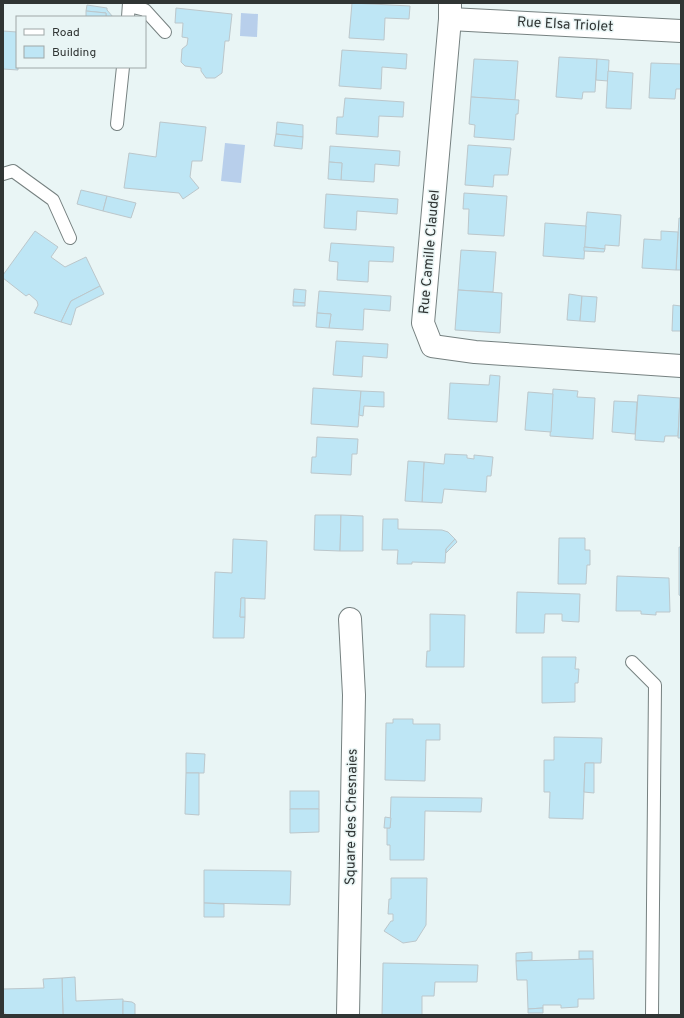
<svg xmlns="http://www.w3.org/2000/svg" width="684" height="1018" font-family="Overpass,sans-serif">
<style>
.water{fill:#b8cfeb}
.building{fill:#bee6f5;stroke:#bcc7cb}
.lines{fill:none;stroke-linecap:round;stroke-linejoin:round}
.service-casing{stroke:#768180;stroke-width:14}
.minor-casing{stroke:#768180;stroke-width:24}
.service{stroke:#fff;stroke-width:12}
.minor{stroke:#fff;stroke-width:22}
.labels{text-anchor:middle;dominant-baseline:central;stroke-width:3;stroke-linejoin:round;paint-order:stroke}
.street-label{font-size:14px;fill:#303534;stroke:#e9f5f5}
</style>
<rect width="100%" height="100%" fill="#e9f5f5"/>
<g class="water">
<polygon points="241,13 258,14 257,37 240,36"/>
<polygon points="225,143 245,145 241,183 221,181"/>
</g>
<g class="building">
<polygon points="352,3 410,6 409,19 385,18 384,40 349,38"/>
<polygon points="87,5 107,8 107,10 113,17 106,17 106,13 86,11"/>
<polygon points="176,8 232,14 229,41 225,41 222,73 215,78 206,78 201,71 201,68 185,66 181,62 182,49 187,45 188,38 182,37 183,23 175,23"/>
<polygon points="86,11 106,13 106,17 86,17"/>
<polygon points="3,31 17,32 17,67 18,67 18,70 3,69"/>
<polygon points="342,50 407,54 406,69 382,67 381,89 339,86"/>
<polygon points="559,57 597,59 595,92 583,92 582,99 556,97"/>
<polygon points="474,59 518,61 515,100 471,97"/>
<polygon points="597,59 609,60 608,81 596,80"/>
<polygon points="651,63 681,64 681,89 676,89 675,99 649,98"/>
<polygon points="608,71 633,73 631,109 606,108"/>
<polygon points="471,97 519,100 518,114 516,114 514,140 474,137 475,125 469,124"/>
<polygon points="345,98 404,102 403,117 379,116 378,137 336,134 337,117 343,117"/>
<polygon points="160,122 206,127 202,161 192,161 190,177 199,188 183,199 179,193 124,188 129,153 156,157"/>
<polygon points="277,122 303,125 303,137 276,134"/>
<polygon points="276,134 303,137 302,149 274,146"/>
<polygon points="468,145 511,148 508,175 494,175 493,187 465,185"/>
<polygon points="330,146 400,151 399,166 375,164 374,182 341,180 342,163 329,162"/>
<polygon points="329,162 342,163 341,180 328,179"/>
<polygon points="81,190 107,196 103,211 77,204"/>
<polygon points="464,193 507,196 504,236 468,234 469,209 463,209"/>
<polygon points="326,194 398,199 397,214 357,211 356,230 324,228"/>
<polygon points="107,196 136,203 131,218 103,211"/>
<polygon points="587,212 621,215 619,246 605,245 605,249 584,247"/>
<polygon points="679,218 681,218 681,270 676,270"/>
<polygon points="545,223 586,226 584,259 543,256"/>
<polygon points="35,231 58,247 51,257 65,267 86,257 100,286 71,301 61,322 34,313 38,305 37,301 29,294 26,296 3,278 3,275"/>
<polygon points="661,231 678,232 676,270 642,268 644,239 661,240"/>
<polygon points="331,243 394,247 393,262 369,261 368,282 337,280 338,262 329,261"/>
<polygon points="584,247 605,249 604,252 584,251"/>
<polygon points="461,250 496,252 493,292 458,290"/>
<polygon points="100,286 104,294 76,308 71,325 61,322 71,301"/>
<polygon points="294,289 306,290 305,303 293,302"/>
<polygon points="458,290 502,293 500,333 455,330"/>
<polygon points="319,291 391,296 390,311 364,309 363,330 329,328 331,314 317,313"/>
<polygon points="569,294 582,296 580,321 567,320"/>
<polygon points="582,296 597,297 595,322 580,321"/>
<polygon points="293,302 305,303 305,306 293,306"/>
<polygon points="673,305 681,306 681,331 672,331"/>
<polygon points="317,313 331,314 329,328 316,327"/>
<polygon points="336,341 388,344 387,358 363,356 362,377 333,375"/>
<polygon points="490,375 500,376 497,422 448,419 450,383 489,385"/>
<polygon points="313,388 361,391 358,427 311,424"/>
<polygon points="553,389 578,391 577,397 595,398 593,439 550,436"/>
<polygon points="361,391 384,392 384,407 364,406 363,416 359,415"/>
<polygon points="528,392 553,394 551,432 525,430"/>
<polygon points="638,395 680,398 678,436 665,436 664,442 635,440"/>
<polygon points="680,398 681,398 681,438 678,438"/>
<polygon points="614,401 637,402 635,434 612,432"/>
<polygon points="317,437 358,439 357,454 352,454 351,475 311,473 312,457 316,457"/>
<polygon points="445,454 467,455 467,458 474,459 474,455 493,457 491,476 487,476 486,492 444,489 442,503 422,502 424,462 444,464"/>
<polygon points="408,461 424,462 422,502 405,501"/>
<polygon points="315,515 341,515 340,551 314,550"/>
<polygon points="341,515 363,516 363,551 340,551"/>
<polygon points="383,519 398,519 398,529 442,530 448,532 455,539 446,549 445,563 412,562 412,564 397,564 398,550 382,550"/>
<polygon points="559,538 585,538 585,550 590,550 590,565 587,565 586,584 558,584"/>
<polygon points="233,539 267,541 265,599 241,598 240,617 245,617 244,638 213,638 215,572 232,573"/>
<polygon points="455,539 457,542 446,553 446,549"/>
<polygon points="679,547 681,547 681,596 679,595"/>
<polygon points="617,576 669,578 670,612 656,612 656,615 641,614 641,611 616,611"/>
<polygon points="517,592 580,594 579,622 562,621 562,614 545,614 544,633 516,633"/>
<polygon points="241,598 245,598 245,617 240,617"/>
<polygon points="430,614 465,615 464,667 426,667 427,651 430,651"/>
<polygon points="542,657 576,657 575,669 579,669 578,683 575,683 575,702 542,703"/>
<polygon points="393,719 413,719 413,724 440,724 440,740 426,740 425,781 385,780 386,723 393,723"/>
<polygon points="554,737 602,738 601,763 585,763 583,819 549,818 550,792 544,792 544,760 554,760"/>
<polygon points="186,753 205,754 204,773 186,773"/>
<polygon points="585,763 594,763 594,793 584,792"/>
<polygon points="186,773 199,773 199,815 185,814"/>
<rect x="290" y="791" width="29" height="18"/>
<polygon points="391,797 482,798 481,812 425,811 424,860 390,860 390,845 387,845 387,828 390,828"/>
<polygon points="290,809 319,809 319,832 290,833"/>
<polygon points="385,817 391,818 390,828 384,828"/>
<polygon points="204,870 291,871 290,905 204,903"/>
<polygon points="391,878 427,878 426,925 416,941 403,943 384,931 391,921 393,921 393,914 388,914 389,899 391,899"/>
<polygon points="204,903 224,904 224,917 204,917"/>
<rect x="579" y="951" width="14" height="8"/>
<polygon points="532,952 532,960 516,961 516,953"/>
<polygon points="593,959 594,999 578,999 578,1007 561,1008 561,1005 543,1005 543,1008 528,1009 527,980 517,980 516,961"/>
<polygon points="383,963 478,965 477,982 435,982 434,996 422,996 422,1015 382,1015"/>
<polygon points="75,977 76,1001 123,999 123,1015 63,1015 62,978"/>
<polygon points="62,978 63,1015 5,1015 5,1013 3,1013 3,989 44,988 43,979"/>
<polygon points="123,1001 132,1002 135,1004 135,1015 123,1015"/>
<polygon points="543,1008 543,1013 528,1013 528,1009"/>
</g>
<g class="lines">
<defs>
<g id="service">
<polyline points="129,6 145,10 165,32"/>
<polyline points="128,17 129,3"/>
<polyline points="117,124 123,67"/>
<polyline points="3,174 13,171 53,200 70,238"/>
<polyline points="632,662 655,685 652,1015"/>
</g>
<g id="minor">
<polyline points="450,3 450,19 423,323 432,346 475,352 681,366"/>
<polyline points="450,19 681,31"/>
<polyline points="348,1015 354,695 350,619"/>
</g>
</defs>
<use href="#service" class="service-casing"/>
<use href="#minor" class="minor-casing"/>
<use href="#service" class="service"/>
<use href="#minor" class="minor"/>
</g>
<g class="labels">
<g class="street-label">
<text transform="translate(565 25) rotate(3)">Rue Elsa Triolet</text>
<text transform="translate(430 252) rotate(-85)">Rue Camille Claudel</text>
<text transform="translate(352 817) rotate(-89)">Square des Chesnaies</text>
</g>
</g>
<rect width="684" height="1018" fill="none" stroke="#303534" stroke-width="8"/>
<rect x="16" y="16" width="130" height="52" fill="#e9f5f5" stroke="#9fa8a8"/>
<rect x="24" y="29" width="20" height="6" fill="#ffffff" stroke="#9fa8a8"/>
<text x="52" y="36" font-size="12" fill="#303534">Road</text>
<rect x="24" y="46" width="20" height="12" fill="#bee6f5" stroke="#9fa8a8"/>
<text x="52" y="56" font-size="12" fill="#303534">Building</text>
</svg>
